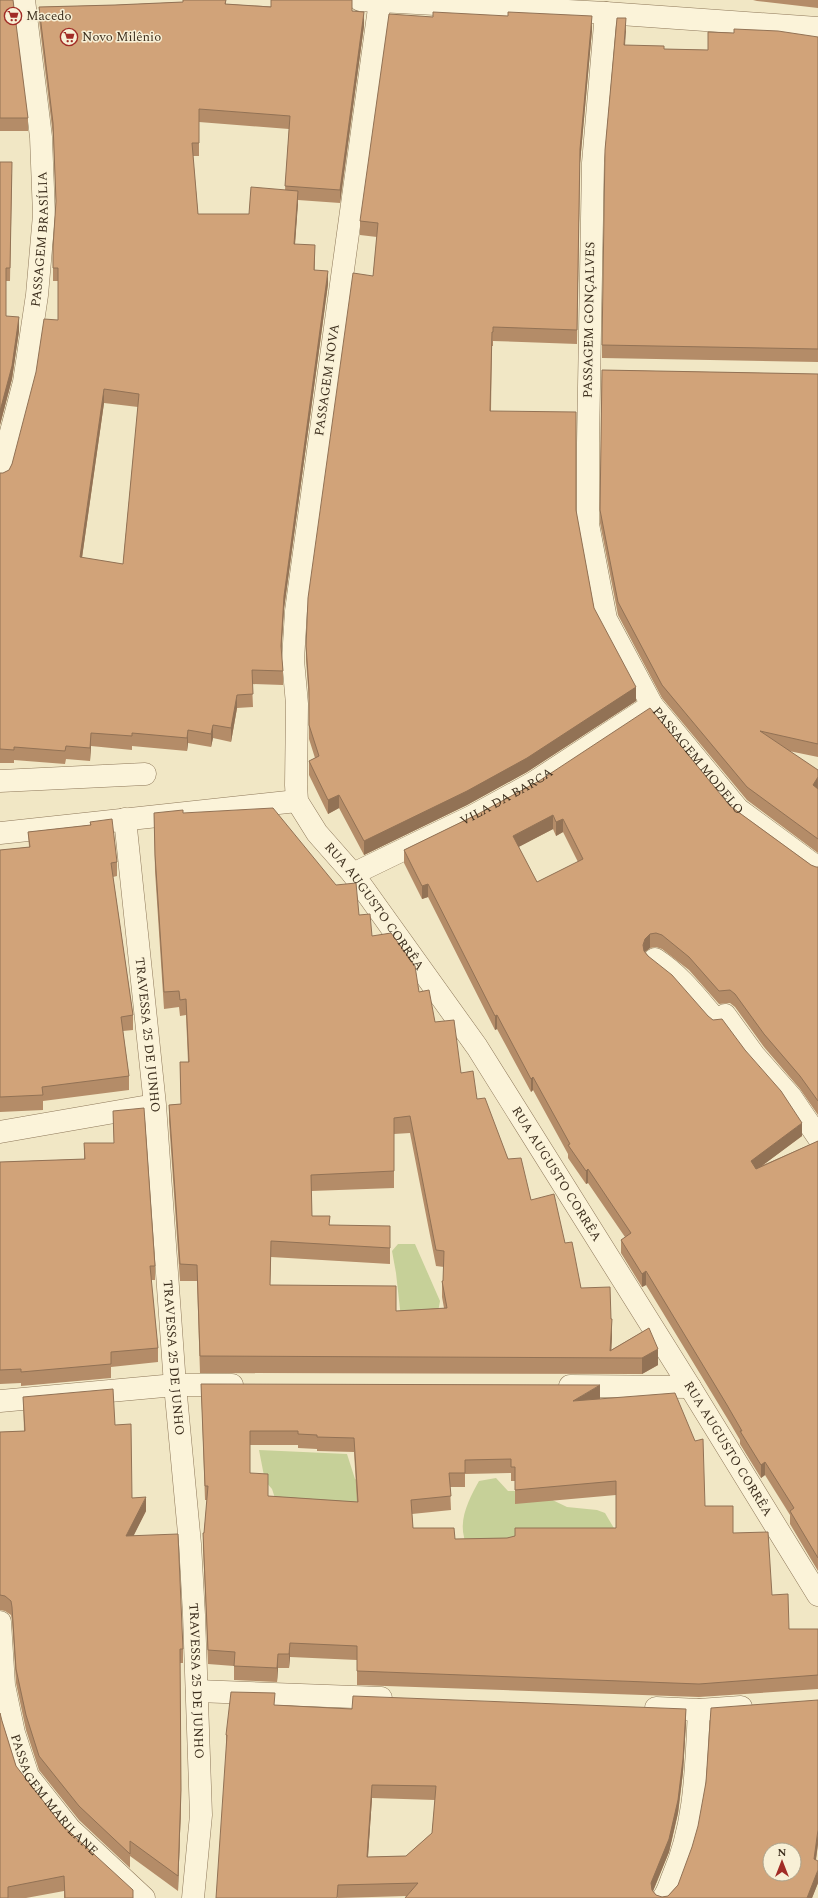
<svg xmlns="http://www.w3.org/2000/svg" width="818" height="1898" font-family="Spectral,serif">
<style>
.green{fill:#c6d098}
.lines{fill:none;stroke-linecap:round;stroke-linejoin:round}
.minor-casing{stroke:#8e785a;stroke-width:23}
.minor{stroke:#fbf3d9;stroke-width:22}
.wall{fill:#b48c68;fill-rule:evenodd}
.shaded-wall{fill:#927255}
.building{fill:#d1a379;stroke:#927255;fill-rule:evenodd}
.labels{text-anchor:middle;dominant-baseline:central;stroke-width:3;stroke-linejoin:round;paint-order:stroke}
.poi-label{font-size:13px;fill:#3d2f1e;stroke:#f8f0d6;text-anchor:start}
.street-label{font-size:13px;fill:#3d2f1e;stroke:#f8f0d6}
</style>
<rect width="100%" height="100%" fill="#f1e7c5"/>
<g class="green">
<polygon points="398,1244 415,1244 440,1301 437,1318 404,1345 396,1273 392,1251"/>
<polygon points="259,1450 347,1454 355,1479 375,1484 375,1554 277,1504 272,1489 265,1481"/>
<path d="M496,1478L508,1491H527L542,1495L567,1507L597,1510L605,1513L615,1530L470,1548C468,1545 464,1540 464,1537C459,1518 470,1497 479,1481Z"/>
</g>
<g class="lines">
<defs>
<g id="minor">
<polyline points="360,0 606,13 818,28"/>
<path id="s1" d="M380,1L296,611L293,660L297,704L296,785L297,801L317,833L353,874L477,1047L690,1387L818,1595"/>
<path id="s2" d="M606,13L593,163L588,443V524L606,619L652,705L738,809L818,868"/>
<path id="s3" d="M0,474L24,382L37,295L44,215L41,137L24,0"/>
<polyline points="0,781 145,774"/>
<path id="s4" d="M125,819L155,1105L175,1385L190,1544L194,1615L201,1815L193,1898"/>
<polyline points="0,833 297,801"/>
<path id="s5" d="M353,874L473,816L533,783L652,705"/>
<path d="M655,959C680,975 697,998 717,1021L725,1015L754,1055L791,1097L818,1137"/>
<polyline points="0,1132 143,1107"/>
<polyline points="570,1386 690,1387"/>
<polyline points="0,1401 175,1385 232,1385"/>
<path id="s6" d="M0,1622L4,1685L14,1733L28,1776L70,1829L144,1898"/>
<polyline points="197,1691 381,1698"/>
<polyline points="656,1708 699,1710 741,1707"/>
<path d="M663,1898C668,1892 670,1883 673,1876C696,1824 696,1766 699,1710"/>
</g>
</defs>
<use href="#minor" class="minor-casing"/>
<use href="#minor" class="minor"/>
</g>
<g class="wall">
<polygon points="0,0 28,118 28,131 0,131"/>
<path d="M183,0H226V4L353,11L364,26L340,203L298,200L295,244L315,258L314,270L328,284L284,609L281,652L283,671V685L252,684L253,707L237,708L231,742L213,738L211,747L188,743L187,751L132,746V750L91,746L90,761L66,759L65,764L14,760V763H0V473H3L9,470L12,464L58,320V281H53V247L56,205L53,136L39,20V7L115,5L183,2ZM199,122L289,129L285,190L249,214H198L193,156H199ZM104,403L138,407L123,564L82,558Z"/>
<polygon points="753,0 818,0 818,8 757,1"/>
<polygon points="592,30 580,163 577,344 493,341 493,346 492,346 491,411 576,511 594,608 636,701 527,772 467,805 364,855 339,808 328,814 309,775 309,761 315,758 309,739 309,701 306,660 306,646 373,276 377,237 360,235 360,221"/>
<polygon points="626,31 625,45 664,49 708,50 818,37 818,362 602,358 602,345"/>
<polygon points="0,162 12,175 10,281 6,281 6,316 19,331 12,379 0,425"/>
<polygon points="602,370 818,374 818,757 789,751 818,770 818,853 747,800 662,698 618,615 600,523"/>
<path d="M730,806L811,865L816,867H818V1115L800,1089L764,1047L735,1007L730,1003L719,1004L689,970L662,949L656,947L650,948L645,952L802,1136L763,1165L818,1141V1571L790,1524V1515L765,1475L761,1478L740,1444V1440L727,1418L646,1285L642,1287L621,1253V1240L625,1237L588,1183L586,1184L568,1158V1154L533,1090L531,1092L497,1029L495,1030L428,897L422,899L404,863V850L478,814ZM553,829L556,836L563,832L578,862L537,882L518,847Z"/>
<path d="M154,813H183L359,915L372,936L419,992L461,1073L477,1099L508,1159L531,1200L565,1243L581,1288L611,1319L612,1336L611,1350L649,1328L658,1365L642,1374L200,1373L197,1281H180L169,1121V1105L181,1104L180,1062H188L186,1015L180,1016L179,1007L164,1009L155,871ZM410,1133L436,1266L444,1267L443,1281H442V1297L444,1308L396,1311L270,1285L271,1257L390,1264V1248L330,1225L312,1216L311,1191L394,1188V1134Z"/>
<polygon points="90,822 117,862 117,876 113,877 133,1015 133,1030 123,1031 129,1076 129,1090 43,1101 43,1110 0,1112 0,850 29,847 28,832 90,825"/>
<polygon points="113,1111 155,1266 155,1280 151,1280 158,1348 158,1362 111,1367 111,1378 21,1386 21,1383 0,1384 0,1162 84,1159 84,1143 114,1143"/>
<path d="M201,1384L600,1399L705,1506L733,1533L772,1595L789,1629H818V1689L699,1697L357,1685V1660L290,1657L289,1668H278L277,1682L234,1680V1666L208,1664L203,1547V1533H204L207,1500H205ZM250,1445H298V1448L317,1449V1451L354,1452L357,1502L268,1496L250,1473ZM511,1473V1481H515V1504L616,1495V1528L507,1538L455,1539L413,1528L412,1514L451,1510L450,1487H465V1474Z"/>
<polygon points="23,1397 115,1425 132,1498 146,1511 133,1536 183,1649 183,1663 180,1663 181,1804 178,1891 130,1856 130,1868 79,1820 39,1770 26,1730 16,1683 12,1621 11,1615 5,1611 0,1610 0,1432 24,1431"/>
<path d="M818,1700V1844L816,1860L818,1883L812,1898H405L406,1896L338,1898L226,1748V1735L275,1705L352,1709L686,1722L683,1772L678,1813L669,1852L653,1891L656,1895L662,1897L668,1896L678,1885ZM372,1798L435,1800L432,1833L406,1856L368,1857Z"/>
<polygon points="2,1721 16,1766 61,1824 133,1898 64,1898 64,1891 26,1898 0,1898"/>
</g>
<g class="shaded-wall">
<polygon points="364,12 364,26 340,203 340,190"/>
<polygon points="592,16 592,30 580,163 577,344 580,149"/>
<polygon points="626,18 626,31 624,58 624,45"/>
<polygon points="298,191 298,204 294,257 294,244"/>
<polygon points="315,245 315,258 314,283 314,270"/>
<polygon points="328,271 328,284 284,609 281,659 281,646 284,596"/>
<polygon points="19,317 19,331 12,379 0,425 0,411"/>
<polygon points="104,389 104,403 80,571 80,557"/>
<polygon points="636,687 636,701 527,772 467,805 364,855 364,841"/>
<polygon points="237,695 237,708 231,742 231,728"/>
<polygon points="213,725 213,738 211,747 211,734"/>
<polygon points="188,730 188,743 187,751 187,738"/>
<polygon points="91,733 91,746 90,761 90,748"/>
<polygon points="818,777 818,790 813,785"/>
<polygon points="339,795 339,808 328,814 328,800"/>
<polygon points="553,815 553,829 513,850 513,836"/>
<polygon points="563,819 563,832 556,836 556,822"/>
<polygon points="428,884 428,897 422,899 422,886"/>
<polygon points="650,934 650,948 645,952 643,958 643,945 645,939"/>
<polygon points="497,1015 497,1029 495,1030 495,1016"/>
<polygon points="533,1077 533,1090 531,1092 531,1079"/>
<polygon points="802,1123 802,1136 751,1174 751,1161"/>
<polygon points="588,1169 588,1183 586,1184 586,1171"/>
<polygon points="646,1271 646,1285 642,1287 642,1274"/>
<polygon points="612,1319 612,1336 611,1358 610,1351"/>
<polygon points="658,1349 658,1365 642,1374 642,1358"/>
<polygon points="600,1385 600,1399 573,1401"/>
<polygon points="765,1462 765,1475 761,1478 761,1465"/>
<polygon points="146,1497 146,1511 126,1551 126,1536"/>
<polygon points="290,1643 290,1657 289,1668 289,1654"/>
<polygon points="278,1654 278,1668 277,1682 277,1668"/>
<polygon points="686,1709 686,1722 683,1772 678,1813 669,1852 651,1896 651,1883"/>
<polygon points="372,1785 372,1798 367,1870 367,1857"/>
<polygon points="181,1790 181,1804 178,1891 178,1876"/>
<polygon points="818,1830 818,1844 814,1872 814,1859"/>
<polygon points="818,1870 818,1883 812,1898 807,1898"/>
</g>
<g class="building">
<polygon points="0,0 13,0 28,118 0,118"/>
<path d="M183,0H226L225,4L271,7V0H352V11L364,12L340,190L285,186L290,116L199,109V143H192L198,214H249L251,187L298,191L294,244L315,245L314,270L328,271L284,596L281,646L283,671L252,670L253,694L237,695L231,728L213,725L211,734L188,730L187,738L132,733V736L91,733L90,748L66,746L65,751L14,747V750L0,749V473H3L9,470L12,464L36,372L44,319L58,320V268H53V247L56,201L53,123L39,7L115,5L183,2ZM104,389L139,394L123,564L80,557Z"/>
<polygon points="433,12 508,16 508,12 592,16 580,149 577,330 493,327 493,332 492,332 490,411 576,412 576,510 594,608 636,687 527,758 467,791 364,841 339,795 328,800 309,761 319,756 309,725 309,689 306,646 308,598 353,273 373,276 378,223 360,221 389,14 433,17"/>
<polygon points="617,18 626,18 624,45 664,46 664,49 708,50 708,32 734,33 734,29 778,31 818,37 818,349 602,345 605,150"/>
<polygon points="0,162 12,162 10,268 6,268 6,316 19,317 12,366 0,411"/>
<polygon points="602,370 818,374 818,744 760,731 818,770 818,777 813,785 818,789 818,839 747,787 662,685 618,602 600,510"/>
<path d="M650,708L730,806L811,865L816,867H818V1101L800,1076L764,1034L735,994L730,990L719,991L689,957L662,935L656,933L650,934L645,939L643,945L644,951L648,956L672,975L708,1016L713,1020L722,1019L745,1050L781,1091L802,1123L751,1161L756,1169L818,1141V1558L790,1511L794,1508L765,1462L761,1465L740,1431H742L727,1405L646,1271L642,1274L621,1240L631,1233L588,1169L586,1171L568,1145L570,1144L533,1077L531,1079L497,1015L495,1016L428,884L422,886L404,850L478,814L539,781ZM553,815L556,822L563,819L583,859L537,882L513,836Z"/>
<path d="M273,808L336,885L356,883L359,915L370,914L372,936L391,933L415,966L419,992L429,990L435,1022L454,1020L461,1073L473,1071L477,1099L485,1098L508,1159L521,1158L531,1200L554,1194L565,1243L572,1242L581,1288L610,1287L611,1319H612L610,1351L649,1328L658,1349L642,1358L200,1356L197,1265L180,1264L169,1105L181,1104L180,1062H189L186,999L180,1000L179,991L164,992L155,855L154,813L183,810V813ZM410,1116L436,1250L444,1251L443,1281H442L447,1308L396,1311V1286L270,1285L271,1241L390,1248V1226L329,1225L330,1216H312L311,1175L394,1171V1118Z"/>
<polygon points="112,819 117,862 111,863 133,1015 121,1017 129,1076 42,1087 43,1095 0,1097 0,850 30,847 28,832 91,825 90,822"/>
<polygon points="144,1108 155,1266 150,1266 158,1348 111,1352 111,1364 21,1372 21,1369 0,1370 0,1162 85,1159 84,1143 114,1143 113,1111"/>
<path d="M201,1384L600,1385L573,1401L675,1393L695,1441L703,1439L705,1506H733V1533L768,1532L772,1595L788,1594L789,1629H818V1675L699,1684L357,1671V1646L290,1643L289,1654H278L277,1668L234,1666L235,1652L208,1650L203,1533H204L208,1486H205ZM250,1431H298V1434L317,1435V1437L354,1438L358,1502L268,1496V1474L250,1473ZM511,1459V1467H515V1490L616,1481V1528H515V1536L507,1538L455,1539L454,1528H413L411,1500L451,1496L449,1473H465V1460Z"/>
<polygon points="113,1389 115,1425 131,1424 132,1498 146,1497 126,1536 178,1534 183,1649 180,1649 181,1790 178,1876 130,1841 130,1854 79,1806 39,1756 26,1715 16,1669 12,1607 11,1601 5,1596 0,1595 0,1432 25,1431 23,1397"/>
<path d="M231,1692L275,1693L274,1705L352,1709L353,1696L686,1709L683,1759L678,1800L669,1839L651,1883L652,1890L656,1895L662,1897L668,1896L678,1885L692,1847L698,1826L706,1782L711,1708L818,1700V1830L814,1859L818,1861V1870L807,1898H405L418,1883L338,1885L337,1898H216L227,1735H226ZM372,1785L436,1786L432,1833L406,1856L367,1857ZM770,1850H794V1874H770Z"/>
<polygon points="0,1713 2,1721 16,1766 61,1824 133,1890 133,1898 65,1898 64,1876 8,1887 8,1898 0,1898"/>
</g>
<defs>
<symbol id="supermarket-ring" viewBox="-11 -11 22 22"><circle r="9.5" fill="#f8f0d6" stroke="#a12c26" stroke-width="1.5"/><path d="M-6-5.5h2.5l.6 2H6L4.5 2H-2.5L-4.4-4H-6ZM-1.5 3.2a1.3 1.3 0 1 0 .1 0ZM3 3.2a1.3 1.3 0 1 0 .1 0Z" fill="#a12c26"/></symbol>
</defs>
<g fill-rule="evenodd">
<use href="#supermarket-ring" x="3" y="6" width="20" height="20"/>
<use href="#supermarket-ring" x="59" y="27" width="20" height="20"/>
</g>
<g class="labels">
<g class="poi-label">
<text x="26" y="16">Macedo</text>
<text x="82" y="37">Novo Milênio</text>
</g>
<g class="street-label">
<text stroke="none"><textPath href="#s3" startOffset="239">PASSAGEM BRASÍLIA</textPath></text>
<text transform="translate(589 320) rotate(-89)">PASSAGEM GONÇALVES</text>
<text transform="translate(327 380) rotate(-82)">PASSAGEM NOVA</text>
<text stroke="none"><textPath href="#s2" startOffset="778">PASSAGEM MODELO</textPath></text>
<text stroke="none"><textPath href="#s5" startOffset="172">VILA DA BARCA</textPath></text>
<text stroke="none"><textPath href="#s1" startOffset="937">RUA AUGUSTO CORRÊA</textPath></text>
<text stroke="none"><textPath href="#s4" startOffset="217">TRAVESSA 25 DE JUNHO</textPath></text>
<text stroke="none"><textPath href="#s1" startOffset="1261">RUA AUGUSTO CORRÊA</textPath></text>
<text stroke="none"><textPath href="#s4" startOffset="541">TRAVESSA 25 DE JUNHO</textPath></text>
<text stroke="none"><textPath href="#s1" startOffset="1585">RUA AUGUSTO CORRÊA</textPath></text>
<text stroke="none"><textPath href="#s4" startOffset="865">TRAVESSA 25 DE JUNHO</textPath></text>
<text stroke="none"><textPath href="#s6" startOffset="187">PASSAGEM MARILANE</textPath></text>
</g>
</g>
<g transform="translate(782 1862)"><circle r="19" fill="#f8f0d6" stroke="#ada38c"/>
<path d="M0-3L7 15L0 10L-7 15Z" fill="#a12c26"/>
<text y="-6" font-size="11" font-weight="bold" text-anchor="middle" fill="#3d2f1e">N</text>
</g>
</svg>
